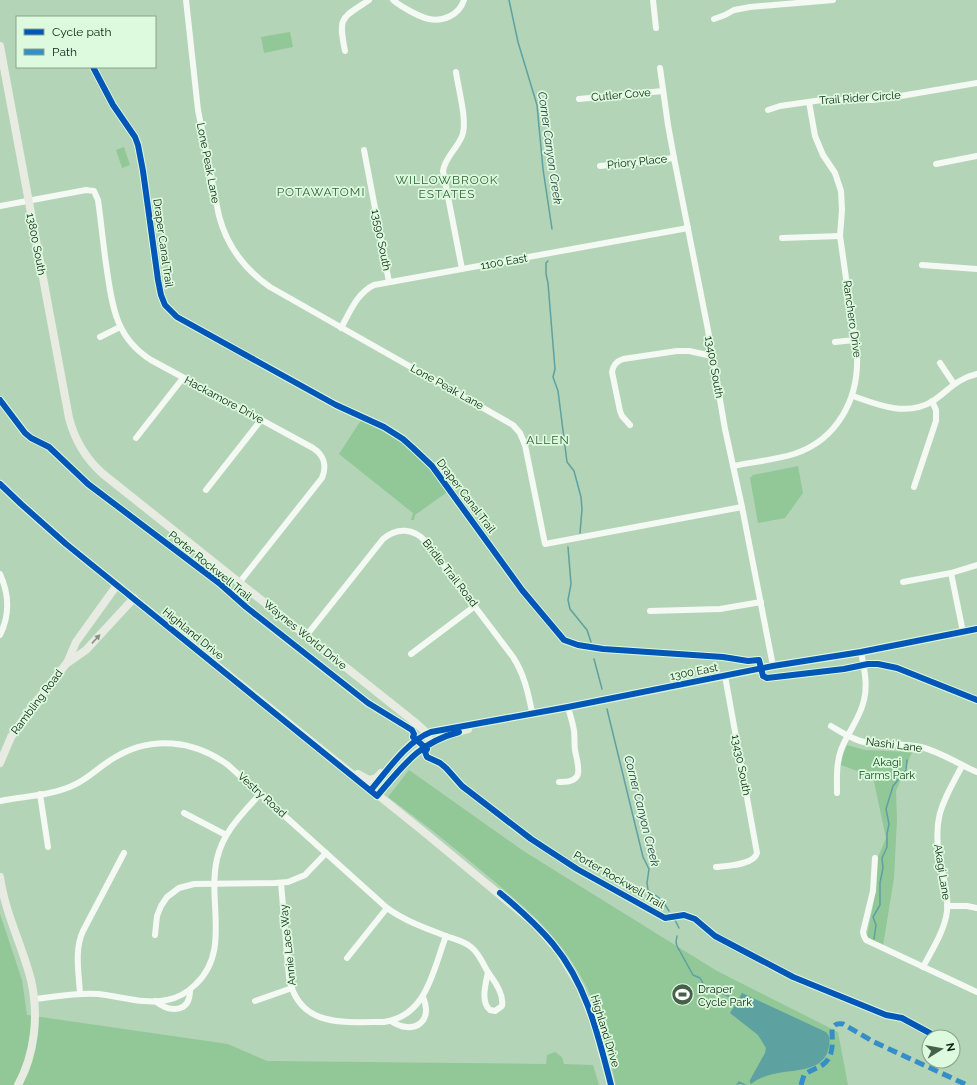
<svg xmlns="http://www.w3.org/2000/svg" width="977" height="1085" font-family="Raleway,sans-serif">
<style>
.green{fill:#92c798}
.water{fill:#5da1a0}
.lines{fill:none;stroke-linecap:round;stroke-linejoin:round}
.stream{stroke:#5da1a0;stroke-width:1.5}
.street{stroke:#f4f9f4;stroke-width:6}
.secondary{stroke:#e8ebe1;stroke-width:8}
.quiet{stroke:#358ec7;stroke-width:5;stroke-dasharray:10 5;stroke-linecap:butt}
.cycleway-casing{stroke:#ddfadf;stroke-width:8}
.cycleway{stroke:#0057b8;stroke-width:6}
.oneway{fill:#859182}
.labels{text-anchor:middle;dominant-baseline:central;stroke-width:3.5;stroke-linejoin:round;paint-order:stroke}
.street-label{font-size:11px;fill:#0b220e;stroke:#ddfadf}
.park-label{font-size:11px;fill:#0a4919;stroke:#ddfadf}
.poi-label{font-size:11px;fill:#0b220e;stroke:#ddfadf;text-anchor:start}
.water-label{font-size:12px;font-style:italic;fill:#264144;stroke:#ddfadf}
.neighbourhood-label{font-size:12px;letter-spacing:1px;fill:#2f6436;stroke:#ddfadf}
</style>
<rect width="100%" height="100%" fill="#b4d4b7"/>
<g class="green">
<polygon points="290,32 293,47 264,53 261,37"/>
<polygon points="124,147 130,165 122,168 116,150"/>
<path d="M363,417C377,424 391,430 404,440C423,453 436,472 450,490L415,515L414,520H411L413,513L339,454Z"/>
<polygon points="798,466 803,493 785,518 758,523 750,478 753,475"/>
<polygon points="847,745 865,750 912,752 896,791 897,819 894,878 883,946 868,939 867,935 873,906 878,857 886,838 873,777 841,765 843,755"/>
<path d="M409,770L525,852L717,971L838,1032L848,1085H616C608,1052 601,1017 586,986C560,935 526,908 483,872C452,846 421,821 388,797Z"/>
<polygon points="0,914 22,980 27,1015 228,1044 267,1061 546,1064 547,1055 555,1052 562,1057 564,1064 593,1065 599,1085 0,1085"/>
</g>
<path class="water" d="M742,993L826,1032C830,1036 830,1040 829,1046C825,1073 794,1069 773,1074C769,1075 763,1077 759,1079C756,1080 754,1082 751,1084L750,1083V1080L765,1053L766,1048L758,1035L730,1013Z"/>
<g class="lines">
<g class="stream">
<polyline points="509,0 518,42 537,105 543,169 552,229"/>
<polyline points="548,261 546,263 546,274 548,283 555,369 553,377 558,391 567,462 574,471 581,497 582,509 580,533"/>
<polyline points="568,547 571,584 568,600 570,609 587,630 591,642"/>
<polyline points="594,659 602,689"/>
<polyline points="607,709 643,857 649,869 647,883 648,890 662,900 669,911"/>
<polyline points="675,920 679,928"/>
<polyline points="677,936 676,942 677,946 693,975 700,978 704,985 739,1001"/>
<polyline points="874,939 876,925 873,917 880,905 880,883 883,868 882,858 887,847 887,834 889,824 886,809 893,786 906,770 907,760"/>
<polyline points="737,1085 739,1082 745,1085"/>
</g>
<g class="street">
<path d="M186,0L198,110L219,216C227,246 244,269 270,287L513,425L520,433L525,445L545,544L742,507"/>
<path d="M393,0C400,6 419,17 429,19C443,22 459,15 464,0"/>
<polyline points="653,0 656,28"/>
<polyline points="714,19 725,15 734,10 750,7 833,0"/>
<path d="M345,51C338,16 341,19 369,0"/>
<polyline points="660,68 668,125 674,158 708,330 725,429 742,507 773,666"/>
<path d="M456,72C458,88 468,122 462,136C457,149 445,157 443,171L462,269"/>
<polyline points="579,99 663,91"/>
<polyline points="768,110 780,106 822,100 872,100 889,98 977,83"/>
<polyline points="364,150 389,282"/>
<polyline points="936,164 977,156"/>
<polyline points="600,166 674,158"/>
<path d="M0,206L86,190L94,191L98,200C101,221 103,243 106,264C112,303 114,337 151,360L313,448C324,455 327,466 322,478L239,583"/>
<polyline points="782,238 840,236"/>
<polyline points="922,265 977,269"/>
<path d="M341,328C350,312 357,293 374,285L688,228"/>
<polyline points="100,337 120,327"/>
<polyline points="835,342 855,340"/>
<polyline points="940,363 954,384"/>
<path d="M853,396C878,405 907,417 933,401C949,390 956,379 977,374"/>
<path d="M630,425L622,416L620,411L612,372C613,365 617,361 623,359L677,351H689L712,356"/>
<polyline points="136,438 183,378"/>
<path d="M733,466C753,462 774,460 794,454C837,440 859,399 857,355L840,236L842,210L841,191L835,173L823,155L815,136L809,102"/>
<polyline points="914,487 936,421 936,410 932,401"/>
<polyline points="206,490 261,420"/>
<polyline points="951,573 963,632"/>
<path d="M0,574C9,594 10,615 0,635"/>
<polyline points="903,582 951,573 977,565"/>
<polyline points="650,611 720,609 761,602"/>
<path d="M306,636L383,539C397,527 414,528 426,542L513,657C524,674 528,692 532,712"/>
<polyline points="411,654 475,606"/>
<path d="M831,726C843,733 855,741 868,743C886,746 903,743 921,747C941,752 958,764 977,772"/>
<path d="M559,782C586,783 578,767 575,750C574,744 575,737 574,731C573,723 570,715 568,707"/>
<path d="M837,793C837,778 836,764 841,750C847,733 860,719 864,700C868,684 864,668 861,652"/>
<polyline points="40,794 48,847"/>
<path d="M0,801C24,796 51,796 74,785C89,778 100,766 114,758C151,735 194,740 228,765L387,908C405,921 425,928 446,936C454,939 464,941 471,947C481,955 483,966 490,975C496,983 504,996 502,1006L495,1011L490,1010C480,1002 486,983 488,972"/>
<polyline points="184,813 226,835"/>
<polyline points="875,858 873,891 863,932 864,936 866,940 977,992"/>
<path d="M716,867C727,866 754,865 757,853L725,676"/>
<path d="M281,883L289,977C298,1028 344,1022 384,1022C427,1016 433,970 446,936"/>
<polyline points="947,906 967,906 977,908"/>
<polyline points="155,935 157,916 161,906 167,897 179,888 194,884 275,883 288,882 305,875 326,853"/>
<polyline points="347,958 387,908"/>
<path d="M923,967C932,950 945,930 947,911C949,895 943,877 940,862C932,817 942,804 962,766"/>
<path d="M80,994C79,974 74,950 83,931L124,853"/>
<path d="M34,999C55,997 77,992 98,994C120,996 145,1005 167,1000C178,998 188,992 196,984C231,951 207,901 217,859C223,832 242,814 260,794"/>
<path d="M155,1001C170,1013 190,1013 190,990"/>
<polyline points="255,1001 292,988"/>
<path d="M391,1021C413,1036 434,1022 423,997"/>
</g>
<g class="secondary">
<path d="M0,46L69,418C75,441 86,459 103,474L417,724C423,730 432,735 428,744"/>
<polyline points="0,484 21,504 66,544 424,832 535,924 559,952 580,987 594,1022 611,1085"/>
<polyline points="67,663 76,642 117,585"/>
<polyline points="0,763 11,737 31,708 66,664 86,650 134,598"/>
<polyline points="358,774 369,780 376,778 381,773"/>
<path d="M371,790C387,771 407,741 431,732L568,707L773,666L861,652L977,629"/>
<path d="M377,796C391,780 405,760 422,748C436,738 452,733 468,729"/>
<path d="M0,877C5,913 22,945 31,980C39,1015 35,1054 18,1085"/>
</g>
<path class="quiet" d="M801,1085L804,1075C809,1071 815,1069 821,1066C835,1057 832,1043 832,1029C834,1024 838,1023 843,1024L874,1042L967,1085"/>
<defs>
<g id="cycleway">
<polyline points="93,67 113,105 135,137 138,145 143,171 158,280 161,295 165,305 177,317 336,405 384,427 403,439 413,448 432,466 522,590 564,640 578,645 603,649 723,657 748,661 759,660 763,676 767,678 844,669 868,664 878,664 897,668 977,700"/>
<polyline points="0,400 25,433 31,438 49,447 88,484 219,583 246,607 368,703 412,730 414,734 413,737 427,749 425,752 427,757 440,763 446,768 462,786 531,839 577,869 665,918 684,915 695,919 715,936 793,977 886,1015 902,1018 937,1037"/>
<path d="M0,484L21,504L66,544L377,796C404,765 418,743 459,732"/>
<path d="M371,790C387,771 407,741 431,732L568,707L773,666L861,652L977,629"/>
<path d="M500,893C519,909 537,925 553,944C587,985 598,1035 611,1085"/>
</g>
</defs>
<use href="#cycleway" class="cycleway-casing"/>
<use href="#cycleway" class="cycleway"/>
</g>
<defs><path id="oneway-solid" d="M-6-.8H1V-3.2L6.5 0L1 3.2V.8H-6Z"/></defs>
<use class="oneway" href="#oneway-solid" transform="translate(96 639) rotate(-47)"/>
<defs>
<symbol id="stadium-disc" viewBox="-11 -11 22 22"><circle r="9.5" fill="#466049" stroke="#ddfadf"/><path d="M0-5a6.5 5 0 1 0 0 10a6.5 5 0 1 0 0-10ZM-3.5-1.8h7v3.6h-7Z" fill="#fff"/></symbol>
</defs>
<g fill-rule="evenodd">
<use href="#stadium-disc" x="670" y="982" width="25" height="25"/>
</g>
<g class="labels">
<g class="street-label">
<text transform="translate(621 95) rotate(-5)">Cutler Cove</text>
<text transform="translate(860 98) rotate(-4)">Trail Rider Circle</text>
<text transform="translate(637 162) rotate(-6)">Priory Place</text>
<text transform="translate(208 163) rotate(79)">Lone Peak Lane</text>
<text transform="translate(381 240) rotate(79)">13590 South</text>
<text transform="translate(163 243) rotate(82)">Draper Canal Trail</text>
<text transform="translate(36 244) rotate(79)">13800 South</text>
<text transform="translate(504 262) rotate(-10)">1100 East</text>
<text transform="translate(852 319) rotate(82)">Ranchero Drive</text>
<text transform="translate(714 367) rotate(80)">13400 South</text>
<text transform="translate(447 387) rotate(29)">Lone Peak Lane</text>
<text transform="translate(224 400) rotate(28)">Hackamore Drive</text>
<text transform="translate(466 496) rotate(53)">Draper Canal Trail</text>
<text transform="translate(210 566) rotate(39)">Porter Rockwell Trail</text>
<text transform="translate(450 573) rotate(52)">Bridle Trail Road</text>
<text transform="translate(193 634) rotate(39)">Highland Drive</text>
<text transform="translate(305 635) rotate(39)">Waynes World Drive</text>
<text transform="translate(694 672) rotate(-11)">1300 East</text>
<text transform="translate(37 702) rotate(-53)">Rambling Road</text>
<text transform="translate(894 745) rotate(7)">Nashi Lane</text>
<text transform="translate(741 765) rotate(79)">13430 South</text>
<text transform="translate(262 795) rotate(42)">Vestry Road</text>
<text transform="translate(942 872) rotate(81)">Akagi Lane</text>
<text transform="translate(619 880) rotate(30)">Porter Rockwell Trail</text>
<text transform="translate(288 945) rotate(-96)">Annie Lace Way</text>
<text transform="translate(605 1031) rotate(73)">Highland Drive</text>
</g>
<g class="park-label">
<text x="887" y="762">Akagi<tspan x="887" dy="13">Farms Park</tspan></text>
</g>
<g class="poi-label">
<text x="698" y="989">Draper<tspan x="698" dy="13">Cycle Park</tspan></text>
</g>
<g class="water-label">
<text transform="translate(550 148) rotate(82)">Corner Canyon Creek</text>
<text transform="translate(642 811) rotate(76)">Corner Canyon Creek</text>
</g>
<g class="neighbourhood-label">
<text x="447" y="180">WILLOWBROOK<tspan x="447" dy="14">ESTATES</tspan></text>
<text x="321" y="192">POTAWATOMI</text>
<text x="548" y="440">ALLEN</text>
</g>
</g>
<rect x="16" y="16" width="140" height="52" fill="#ddfadf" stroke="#89a48b"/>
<rect x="24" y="29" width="20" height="6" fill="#0057b8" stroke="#89a48b"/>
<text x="52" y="36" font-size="12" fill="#0b220e">Cycle path</text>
<rect x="24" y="49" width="20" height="6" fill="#358ec7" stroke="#89a48b"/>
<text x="52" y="56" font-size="12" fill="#0b220e">Path</text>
<g transform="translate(941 1049) rotate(79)"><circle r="19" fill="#ddfadf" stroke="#89a48b"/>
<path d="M0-3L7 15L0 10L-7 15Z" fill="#466049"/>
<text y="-6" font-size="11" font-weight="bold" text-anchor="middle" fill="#0b220e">N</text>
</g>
</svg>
